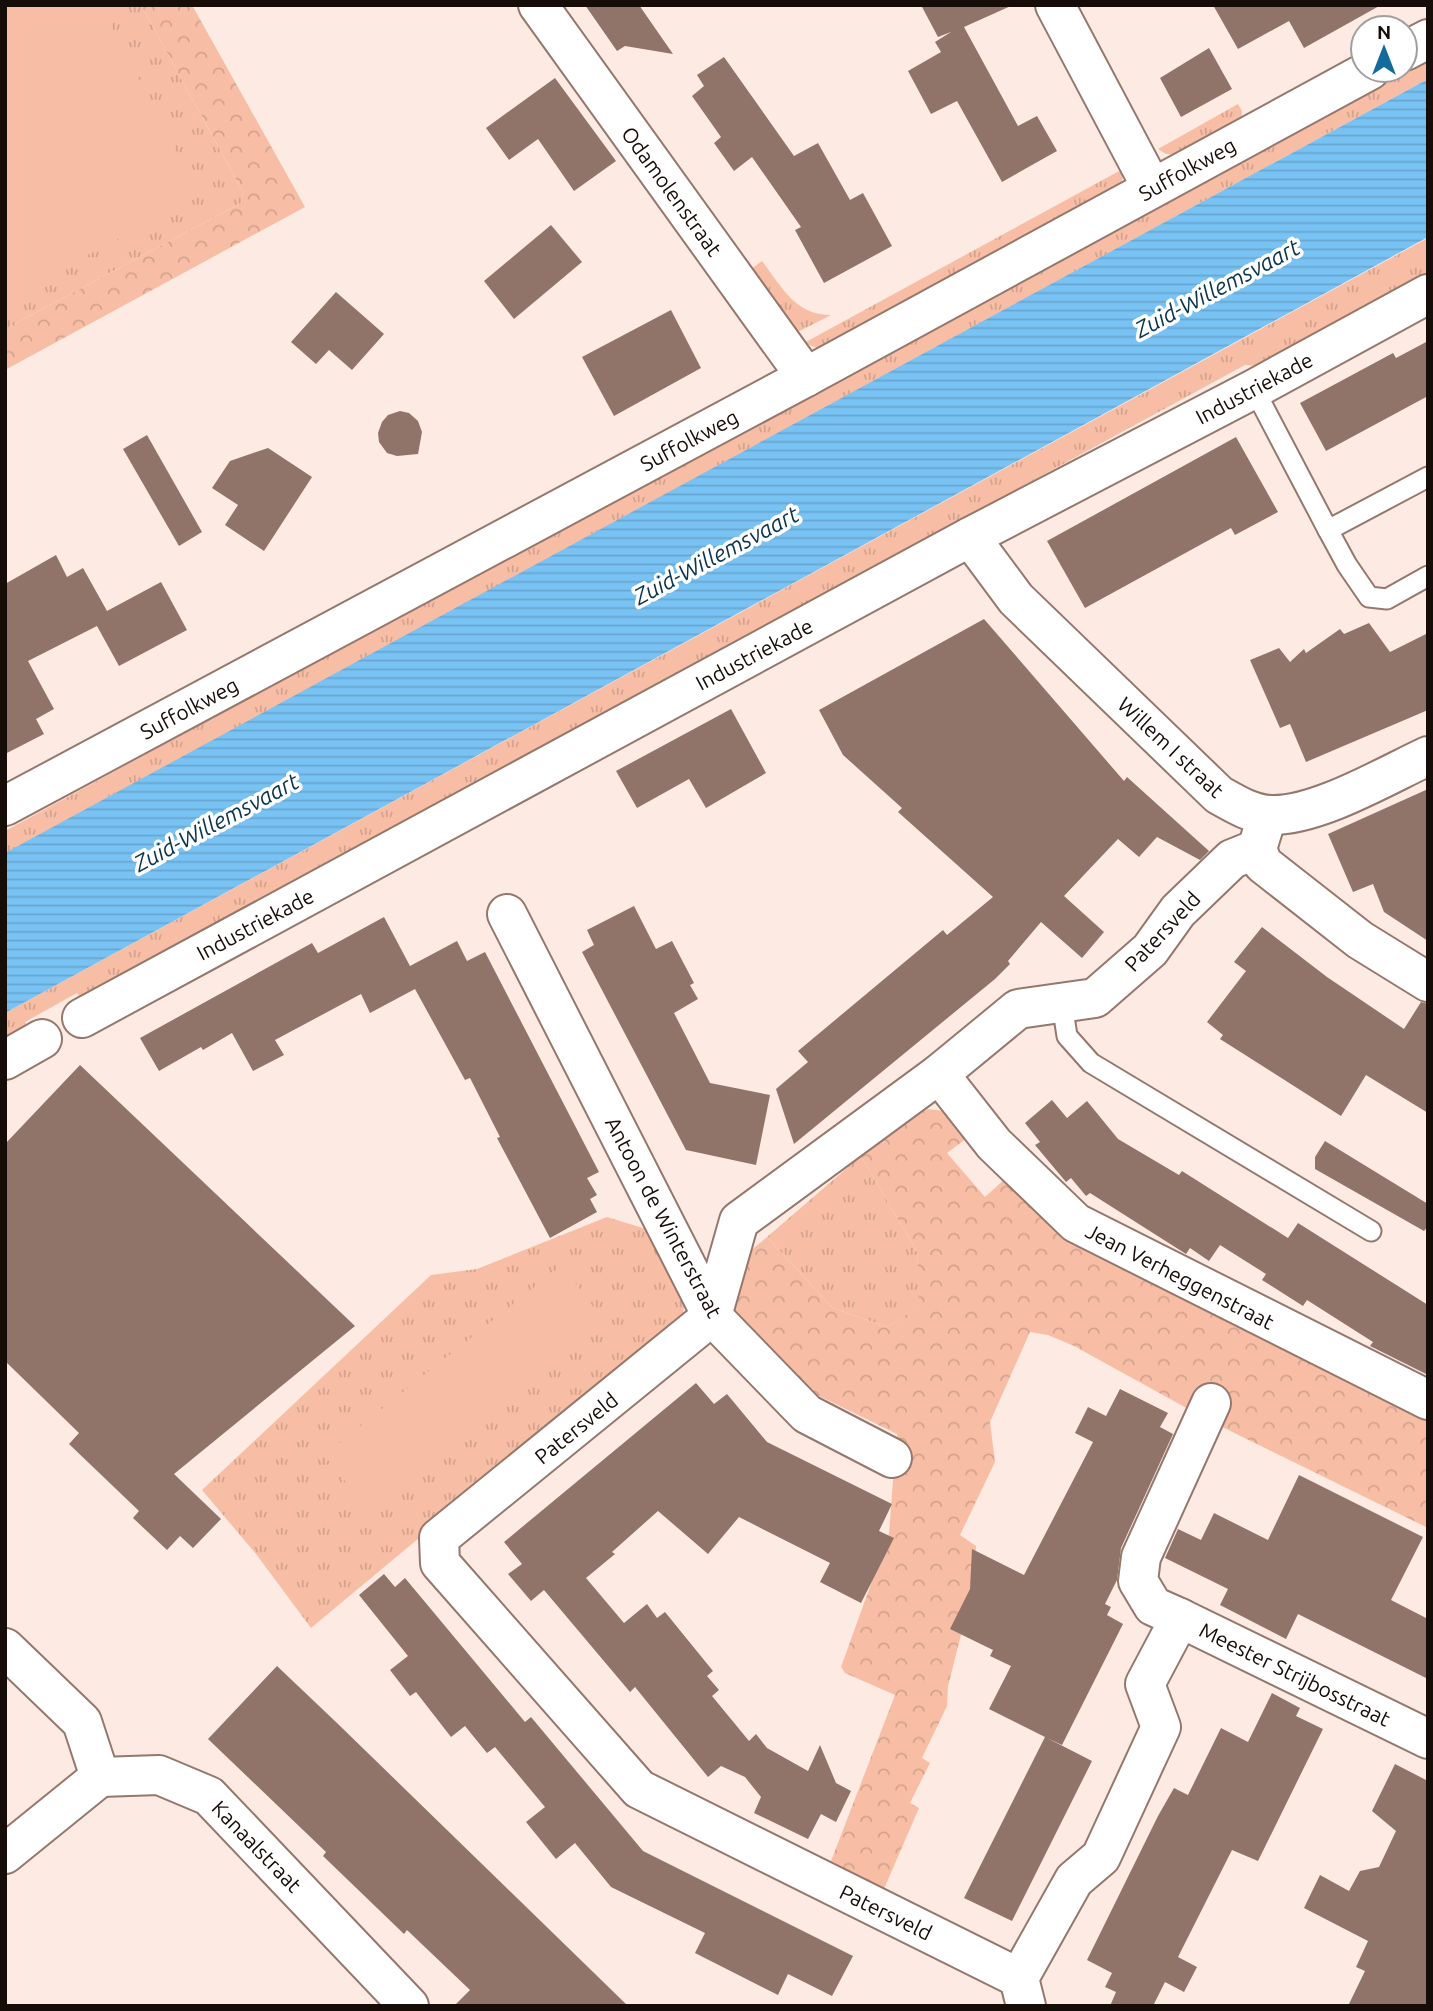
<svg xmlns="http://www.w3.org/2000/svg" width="1433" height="2011" font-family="Ubuntu,sans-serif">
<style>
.grass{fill:url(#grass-tufts)}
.forest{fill:url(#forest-crowns)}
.pitch{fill:#f8bea5}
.water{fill:url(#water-rules)}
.building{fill:#917469}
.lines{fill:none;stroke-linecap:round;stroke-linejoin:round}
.service-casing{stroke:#95786d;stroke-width:23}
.minor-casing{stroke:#95786d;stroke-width:42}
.service{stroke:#fff;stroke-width:19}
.minor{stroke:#fff;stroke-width:38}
.labels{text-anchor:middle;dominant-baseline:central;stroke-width:7;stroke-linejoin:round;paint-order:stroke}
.street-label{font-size:21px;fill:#160c08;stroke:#fff}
.water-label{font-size:23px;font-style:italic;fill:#0b354e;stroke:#fff}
</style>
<defs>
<pattern id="grass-tufts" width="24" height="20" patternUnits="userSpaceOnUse" patternTransform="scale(1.75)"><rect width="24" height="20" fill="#f8bea5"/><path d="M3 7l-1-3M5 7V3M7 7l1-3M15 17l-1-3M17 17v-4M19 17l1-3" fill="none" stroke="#d4a28d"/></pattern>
<pattern id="forest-crowns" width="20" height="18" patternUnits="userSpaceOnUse" patternTransform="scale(1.75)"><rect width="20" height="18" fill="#f8bea5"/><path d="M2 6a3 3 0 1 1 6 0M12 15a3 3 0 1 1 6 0" fill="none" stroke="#d4a28d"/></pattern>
<pattern id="water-rules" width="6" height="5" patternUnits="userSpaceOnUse" patternTransform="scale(1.75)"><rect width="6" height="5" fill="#79c2f4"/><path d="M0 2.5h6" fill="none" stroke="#68a6d0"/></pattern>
</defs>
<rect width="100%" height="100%" fill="#fdeae2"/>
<g class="grass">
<polygon points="5,5 141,5 243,192 241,203 5,329"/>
<polygon points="1428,57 1428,79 5,854 5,831"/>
<polygon points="1238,104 1242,111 1241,125 1179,155 1166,154 1158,149"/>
<polygon points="1121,170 1123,177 1120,186 833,346 817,348 804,343"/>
<polygon points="1428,238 1428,275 1257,366 1245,365 81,999 77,993 25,1022 28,1028 5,1040 5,1013"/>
<path d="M762,261C782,287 795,315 831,315L794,334L748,271Z"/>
<polygon points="861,1156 917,1252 920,1307 887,1327 833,1308 767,1237"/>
<polygon points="607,1217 646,1229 671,1261 687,1291 682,1319 311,1628 256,1554 202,1490 431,1275 477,1269"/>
</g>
<g class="forest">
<polygon points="141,5 192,5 305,207 5,370 5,329 241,203 243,192"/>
<polygon points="928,1109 953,1112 971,1135 947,1153 985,1197 1006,1178 1056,1230 1428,1421 1428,1528 1210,1421 1074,1346 1048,1335 1030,1332 990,1422 995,1462 960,1535 976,1546 975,1580 948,1686 947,1706 922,1758 930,1763 910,1803 919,1808 884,1889 831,1861 895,1695 845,1673 841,1667 889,1534 894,1467 899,1451 897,1434 815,1394 751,1338 733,1313 735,1264 767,1237 833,1308 887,1327 919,1307 917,1252 861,1156 887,1132"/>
</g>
<g class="pitch">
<polygon points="5,5 100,5 200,196 5,298"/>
<polygon points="562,1265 598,1313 366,1507 324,1455"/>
</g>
<polygon class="water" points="1428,79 1428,237 5,1013 5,853"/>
<g class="building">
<polygon points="585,5 639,5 673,54 625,46 617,51"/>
<polygon points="921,5 1013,5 964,27 1018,126 1037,116 1057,151 1002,182 957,101 931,114 908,71 941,52 935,42 951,32 938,37"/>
<polygon points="1213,5 1381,5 1304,48 1289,21 1238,49"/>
<polygon points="1209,48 1232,89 1181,117 1160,78"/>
<polygon points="724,57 794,156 818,143 850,200 863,193 892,246 824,283 795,230 801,227 752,157 734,171 714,143 721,137 692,96 704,86 697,75"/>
<polygon points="555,78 616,161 574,191 538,139 509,160 486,128"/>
<polygon points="551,225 582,262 514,319 484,281"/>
<polygon points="336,292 384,334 352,370 329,350 316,364 291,342"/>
<polygon points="671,310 701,368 614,416 582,357"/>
<polygon points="1428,341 1428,396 1326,451 1300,403 1393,353 1396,358"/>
<polygon points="400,411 409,413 418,421 422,432 418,454 397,456 387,453 379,442 378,433 382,422 388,415"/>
<polygon points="147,435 202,532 179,546 123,449"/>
<polygon points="1236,437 1278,512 1235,535 1231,528 1085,608 1047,541"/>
<polygon points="268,448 312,477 264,551 225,525 238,505 212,488 230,461"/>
<polygon points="56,555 67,577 83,568 107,611 161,582 187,630 119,666 97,626 28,661 54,709 36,719 44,734 5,754 5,584"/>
<polygon points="984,619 1124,781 1127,777 1209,851 1200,860 1157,837 1139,857 1118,839 1064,896 1104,932 1082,958 1041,922 1008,961 1010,964 995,979 794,1144 776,1089 808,1062 798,1051 943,930 947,935 993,897 898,812 902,808 843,755 819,710"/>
<polygon points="1369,623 1390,652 1428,633 1428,710 1306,762 1290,724 1280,728 1250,660 1279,648 1290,662 1304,649 1306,653 1340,629 1344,634"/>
<polygon points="731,709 766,773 706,808 689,779 637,808 616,771"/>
<polygon points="1428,789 1428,941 1384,912 1373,884 1353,892 1328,834"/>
<polygon points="634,906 656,949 672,941 694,983 690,985 698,999 674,1013 710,1083 770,1095 756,1165 686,1150 582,952 594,945 587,930"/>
<polygon points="384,917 410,966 457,941 467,961 485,952 599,1172 587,1178 597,1195 590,1199 597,1212 550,1238 497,1138 500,1137 470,1078 465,1080 415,989 370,1013 361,994 275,1040 284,1055 253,1071 232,1033 203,1050 201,1047 159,1071 140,1038 312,943 318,953"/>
<polygon points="1262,927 1327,977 1404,1029 1421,1002 1428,1004 1428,1113 1366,1075 1341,1116 1220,1039 1223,1035 1207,1022 1246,971 1234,962"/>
<polygon points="80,1065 355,1326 174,1474 221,1519 193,1548 180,1536 167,1550 133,1518 139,1511 69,1444 79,1433 5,1361 5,1144"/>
<polygon points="1052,1100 1067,1118 1087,1101 1118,1139 1179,1175 1182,1171 1288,1238 1298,1223 1428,1305 1428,1375 1370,1346 1373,1342 1307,1300 1303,1306 1262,1280 1266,1274 1220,1245 1209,1261 1190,1248 1186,1254 1090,1193 1086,1196 1071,1178 1066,1182 1035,1145 1040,1142 1025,1123"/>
<polygon points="1325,1141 1428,1204 1428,1226 1424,1231 1315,1169 1315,1157"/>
<polygon points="696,1383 714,1404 727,1394 767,1442 892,1504 879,1531 894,1538 861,1603 820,1582 830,1563 739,1517 708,1554 658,1511 612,1552 615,1554 586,1578 624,1623 647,1604 657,1618 665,1612 713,1671 707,1676 719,1690 712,1696 749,1741 756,1734 767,1748 808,1771 820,1745 836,1783 851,1791 836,1822 821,1814 808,1839 754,1813 761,1797 745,1777 721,1766 708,1777 635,1687 630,1692 544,1590 531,1601 508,1574 522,1564 504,1542"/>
<polygon points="1120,1389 1168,1413 1160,1427 1173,1434 1121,1548 1117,1580 1105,1604 1111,1607 1107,1615 1123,1624 1062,1745 1047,1738 1092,1761 1012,1921 964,1898 1045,1737 989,1709 1011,1666 990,1656 993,1650 950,1629 970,1589 972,1549 1024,1575 1093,1442 1075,1433 1088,1407 1106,1416"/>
<polygon points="1299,1475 1423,1537 1391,1600 1428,1619 1428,1679 1298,1614 1286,1639 1220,1605 1228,1589 1165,1558 1178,1529 1201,1540 1214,1513 1268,1540"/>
<polygon points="384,1574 395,1587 405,1578 525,1722 531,1717 643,1851 853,1956 832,1996 788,1974 778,1995 695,1953 705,1933 611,1887 575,1843 556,1859 526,1822 545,1807 495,1747 487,1753 465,1726 451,1737 416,1692 410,1696 390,1670 408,1656 359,1595"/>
<polygon points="277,1666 337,1723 628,2006 454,2006 470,1990 407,1930 404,1934 323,1856 326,1852 208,1739"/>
<polygon points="1272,1693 1300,1708 1296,1716 1323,1729 1258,1861 1232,1850 1178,1957 1197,1967 1184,1992 1165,1982 1153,2006 1110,2006 1116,1992 1105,1987 1112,1973 1087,1960 1158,1816 1174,1788 1188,1795 1221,1728 1248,1742"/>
<polygon points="1395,1764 1428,1781 1428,2006 1348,2006 1365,1971 1356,1967 1368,1941 1304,1908 1320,1875 1349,1891 1360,1871 1379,1867 1396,1831 1372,1811"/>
</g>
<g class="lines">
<defs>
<g id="service">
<polyline points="1254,389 1328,530"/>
<polyline points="1428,477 1328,530 1347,565 1369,597 1387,599 1428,576"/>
<polyline points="1062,1003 1067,1036 1091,1063 1371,1231"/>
</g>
<g id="minor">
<polyline points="538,5 806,377"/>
<polyline points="1055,5 1152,188"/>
<polyline points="1405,51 1428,39"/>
<path d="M970,537L1016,599L1219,795C1235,804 1251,814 1270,815C1316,817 1385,776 1428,756"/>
<polyline points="5,806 806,377 1370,70"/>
<polyline points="1264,826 1257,849 1263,864 1360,940 1428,982"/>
<polyline points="507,914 712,1316 807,1414 892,1458"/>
<polyline points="82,1018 970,537 1254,389 1428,294"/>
<polyline points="5,1060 42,1039"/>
<polyline points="939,1074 994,1144 1076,1223 1428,1400"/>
<polyline points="1180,1618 1153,1606 1138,1581 1141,1557 1211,1403"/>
<polyline points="5,1648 82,1722 100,1777"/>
<polyline points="100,1777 159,1775 209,1796 409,2006"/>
<polyline points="5,1854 100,1777"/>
<polyline points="1019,1978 639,1789 440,1563 439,1538 712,1316 739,1221 939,1074 1018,1009 1095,998 1150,950 1178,911 1232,859 1257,849"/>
<polyline points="1026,2006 1019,1978 1074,1880 1101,1857 1161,1727 1145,1684 1180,1618 1428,1739"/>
</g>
</defs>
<use href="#service" class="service-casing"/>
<use href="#minor" class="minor-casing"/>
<use href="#service" class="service"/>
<use href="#minor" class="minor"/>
</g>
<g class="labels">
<g class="street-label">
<text transform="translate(1187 169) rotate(-29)">Suffolkweg</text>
<text transform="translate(672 191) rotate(54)">Odamolenstraat</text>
<text transform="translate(1254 388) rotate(-28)">Industriekade</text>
<text transform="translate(689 440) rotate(-28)">Suffolkweg</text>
<text transform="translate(754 654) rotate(-28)">Industriekade</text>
<text transform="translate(189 708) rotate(-28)">Suffolkweg</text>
<text transform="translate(1171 747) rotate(43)">Willem I straat</text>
<text transform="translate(255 924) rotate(-28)">Industriekade</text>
<text transform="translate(1162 931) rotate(-47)">Patersveld</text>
<text transform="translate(664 1217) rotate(62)">Antoon de Winterstraat</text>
<text transform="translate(1180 1276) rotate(27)">Jean Verheggenstraat</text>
<text transform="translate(576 1428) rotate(-39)">Patersveld</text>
<text transform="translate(1295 1674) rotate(26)">Meester Strijbosstraat</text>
<text transform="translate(257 1846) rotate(46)">Kanaalstraat</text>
<text transform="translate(886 1912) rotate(26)">Patersveld</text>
</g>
<g class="water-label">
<text transform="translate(1217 288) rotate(-28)">Zuid-Willemsvaart</text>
<text transform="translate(716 555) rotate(-28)">Zuid-Willemsvaart</text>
<text transform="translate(216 822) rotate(-28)">Zuid-Willemsvaart</text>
</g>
</g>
<rect width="1433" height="2011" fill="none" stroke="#160c08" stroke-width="14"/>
<g transform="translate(1384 49)"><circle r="33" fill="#ffffff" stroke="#a29e9c" stroke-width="2"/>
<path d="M0-5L12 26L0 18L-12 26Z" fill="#136b9b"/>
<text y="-10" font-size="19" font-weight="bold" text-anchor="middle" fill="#160c08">N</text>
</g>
</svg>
